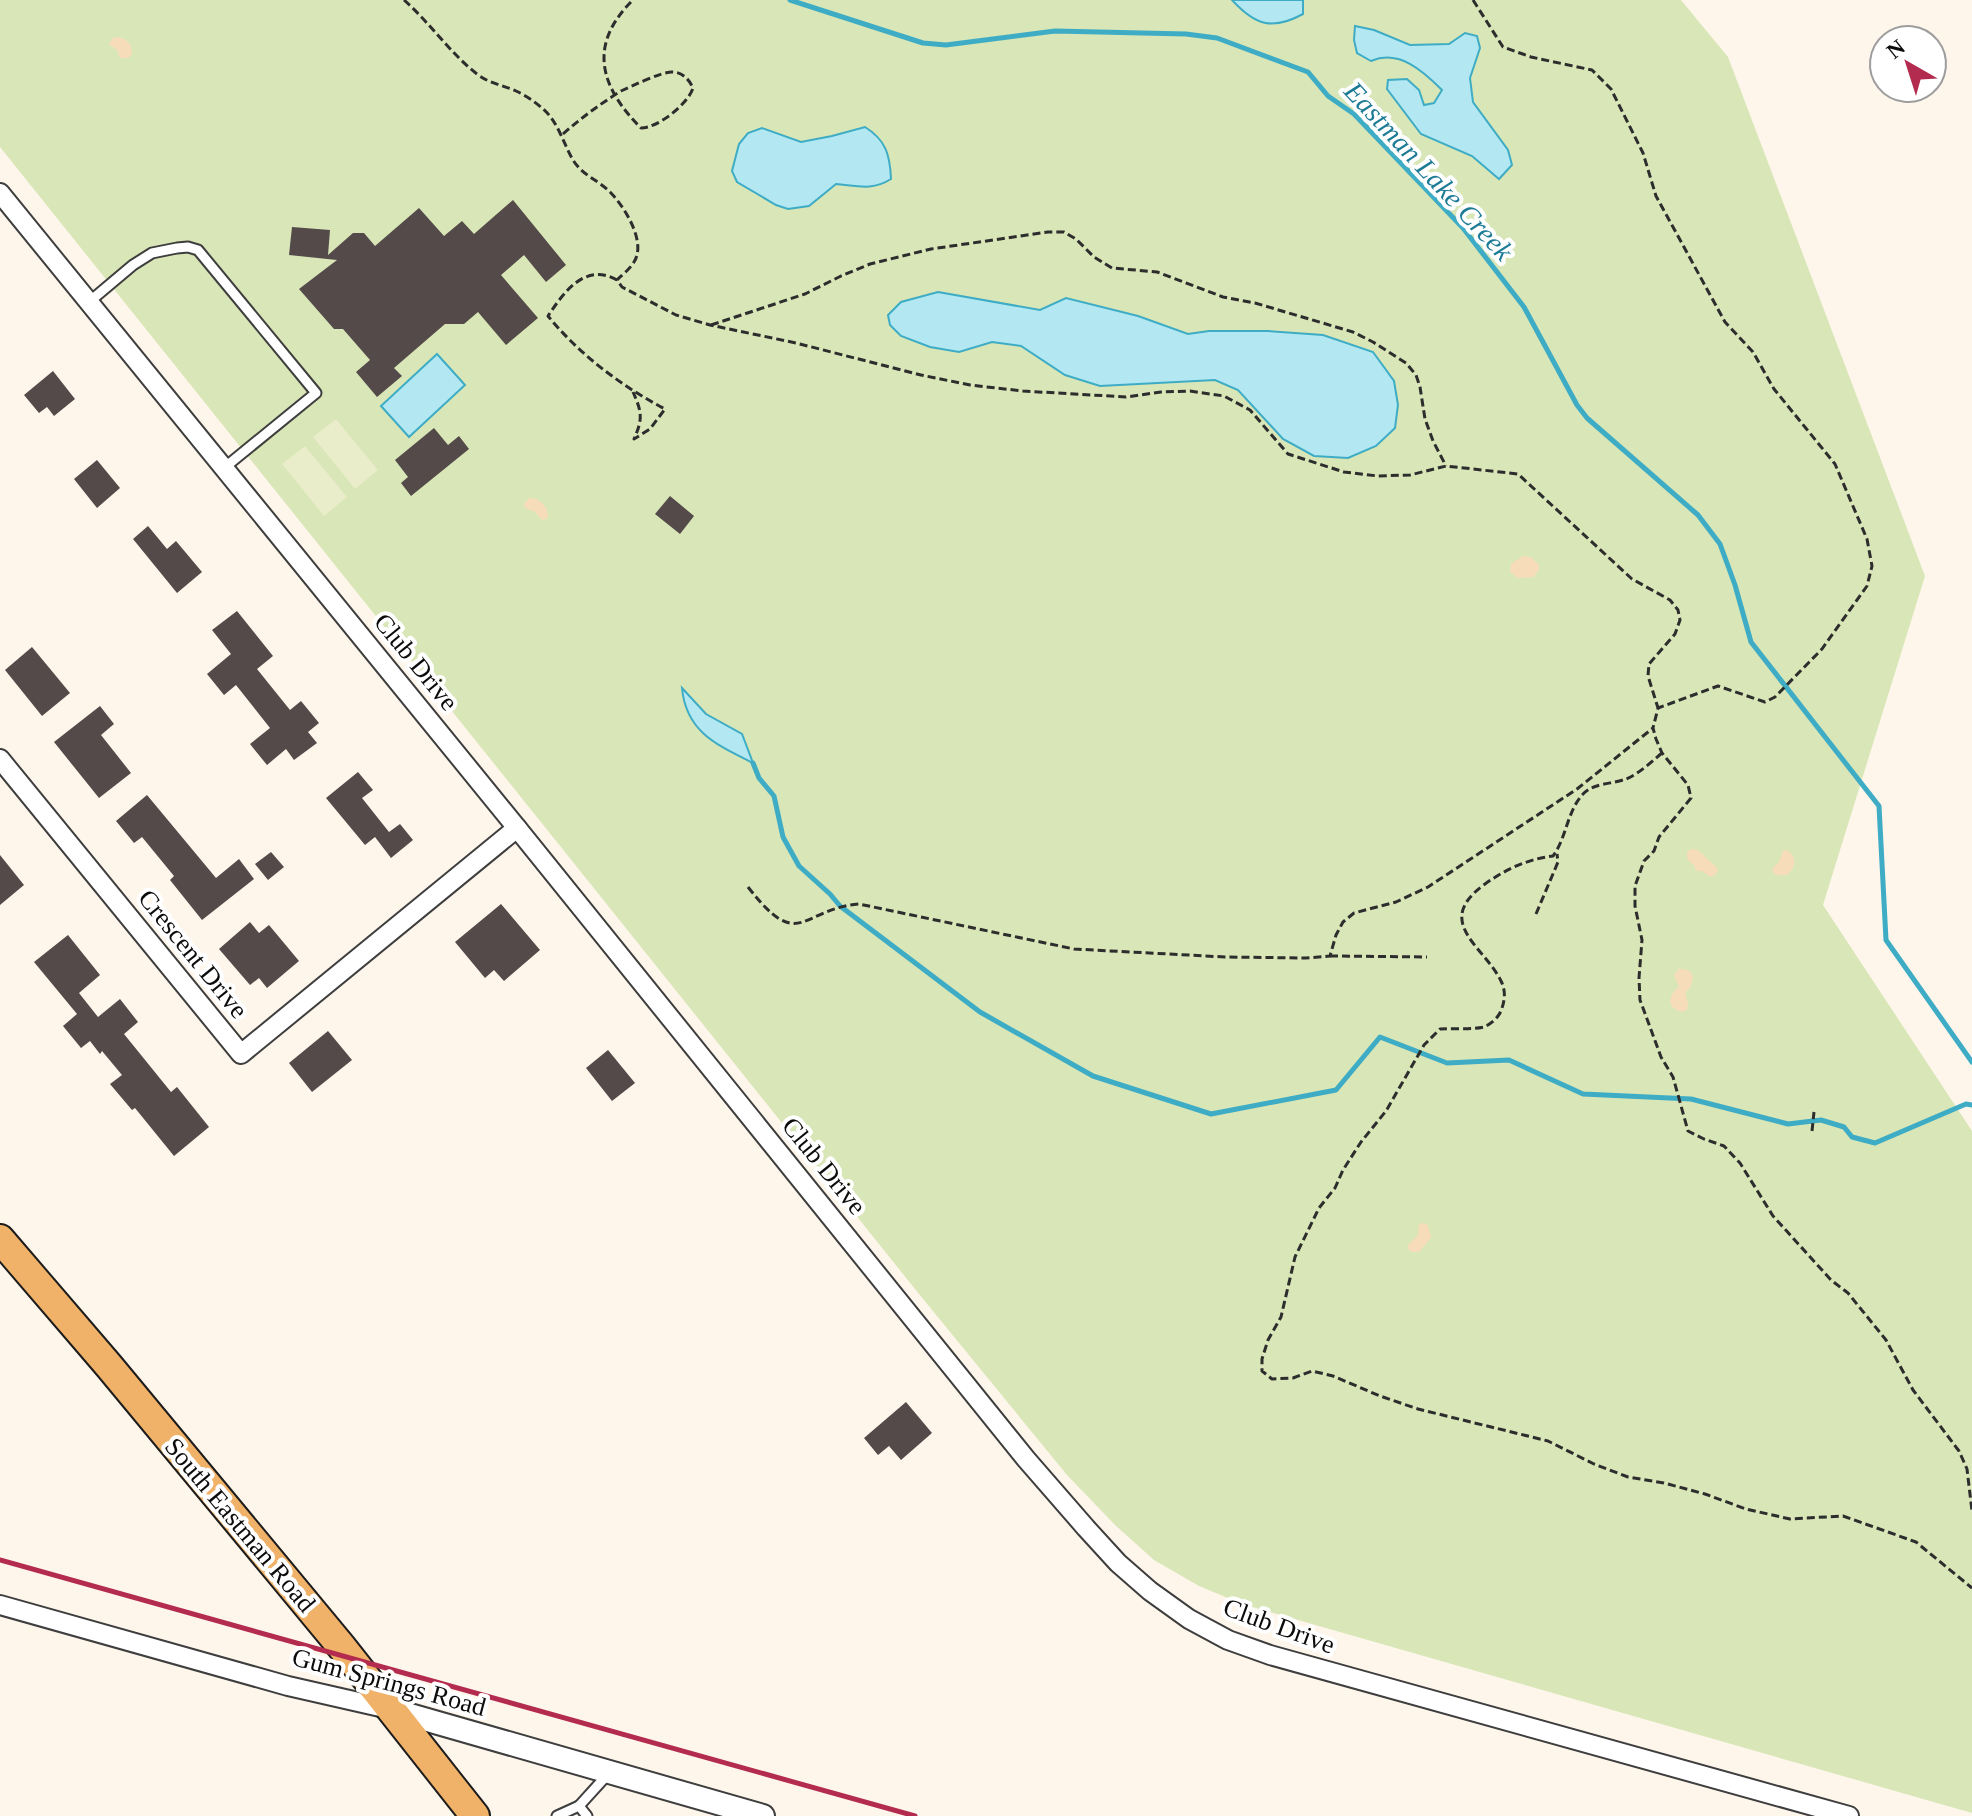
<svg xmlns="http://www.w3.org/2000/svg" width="1972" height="1816" font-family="'Times New Roman',serif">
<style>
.green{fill:#d9e6b7}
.sand{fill:#f7dcba}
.pitch{fill:#e9edc9}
.water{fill:#b3e8f2;stroke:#3eacc5;stroke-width:2}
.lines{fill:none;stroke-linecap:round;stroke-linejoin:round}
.stream{stroke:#3eacc5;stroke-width:5}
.building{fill:#534a49}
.service-casing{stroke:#3e3e3e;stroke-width:13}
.minor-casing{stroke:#3e3e3e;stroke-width:22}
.tertiary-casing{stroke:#3e3e3e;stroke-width:26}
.primary-casing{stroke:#1c1c1c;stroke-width:32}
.path{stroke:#2d2d2d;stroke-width:3;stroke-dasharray:8 4;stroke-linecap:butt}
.service{stroke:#fff;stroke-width:9}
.minor{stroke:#fff;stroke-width:18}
.tertiary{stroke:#fff;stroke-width:22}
.primary{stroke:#f0b269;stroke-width:28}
.rail{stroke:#b32c50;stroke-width:5}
.labels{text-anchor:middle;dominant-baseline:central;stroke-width:8;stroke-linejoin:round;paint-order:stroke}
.street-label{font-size:26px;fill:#0b0b0b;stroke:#fff}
.water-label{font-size:28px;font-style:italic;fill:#1d7b95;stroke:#fff}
</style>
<rect width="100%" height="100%" fill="#fef6eb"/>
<polygon class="green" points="0,0 1681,0 1728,57 1925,576 1823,905 1972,1131 1972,1813 1242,1604 1199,1586 1154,1560 1115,1525 1067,1475 919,1294 0,147"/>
<g class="sand">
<polygon points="118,37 124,39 131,45 132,54 128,58 120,58 117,50 109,44 113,38"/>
<path d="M529,498C540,498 549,507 548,518L542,520L534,511C529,509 525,510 524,504Z"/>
<polygon points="1523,556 1531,557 1539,565 1539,569 1534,577 1518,578 1510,572 1511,564"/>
<path d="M1691,849L1698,850L1716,867L1718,870L1716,874L1711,877L1702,871H1696L1694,865C1689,861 1686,859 1687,852Z"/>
<path d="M1786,850C1798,856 1796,867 1787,875H1775L1772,869L1779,862L1783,851Z"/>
<polygon points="1679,969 1684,969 1691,972 1693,977 1691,986 1685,993 1688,1003 1687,1010 1681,1012 1673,1008 1670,1001 1672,994 1679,986 1674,975"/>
<polygon points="1422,1223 1427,1224 1431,1235 1430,1239 1419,1252 1412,1252 1408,1249 1408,1245 1418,1235 1419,1225"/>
</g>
<g class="pitch">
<polygon points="336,419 378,470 355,489 313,437"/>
<polygon points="305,446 347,497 324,516 282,464"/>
</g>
<g class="water">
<path d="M1232,0H1303V14C1272,31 1255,25 1232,0Z"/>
<path d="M1355,26L1374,30L1410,45L1449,44L1465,33L1477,36L1480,48L1470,78L1473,102L1508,150L1512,165L1499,179L1472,156L1421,134L1387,89L1388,80L1407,79L1419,90L1424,105L1434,103L1442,90C1423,71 1399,49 1371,61L1357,53L1354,40Z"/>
<path d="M865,127C886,140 890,155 891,179C872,191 858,186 836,184L809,206L788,209L776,205L737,182L732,171L739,144L748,133L762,128L801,142L832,136Z"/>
<polygon points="938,292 1040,310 1066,298 1138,316 1188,334 1209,331 1268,331 1323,335 1373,352 1394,381 1398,405 1395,428 1376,446 1348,458 1314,456 1283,439 1238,390 1215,380 1100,386 1065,375 1021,346 992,342 959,352 930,347 901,336 890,325 888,315 901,302"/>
<polygon points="437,354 465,385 409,437 381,406"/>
<path d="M682,688L706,714L742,734L753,763C717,745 686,732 682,688Z"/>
</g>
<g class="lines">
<g class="stream">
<polyline points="790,0 923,43 946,45 1055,31 1186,34 1217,38 1308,72 1328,96 1354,114 1463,228 1524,307 1577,405 1587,418 1698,515 1720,544 1735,585 1751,642 1879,806 1886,940 1972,1062"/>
<polyline points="753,763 759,778 774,796 783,837 799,866 830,894 840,906 980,1012 1093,1076 1211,1114 1336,1090 1380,1037 1447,1063 1509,1060 1583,1094 1691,1099 1788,1124 1821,1120 1844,1127 1852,1137 1875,1143 1966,1104 1972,1105"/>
</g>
</g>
<g class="building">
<polygon points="513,200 566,265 546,282 524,255 501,275 538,318 506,345 478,312 464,324 445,324 394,368 402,376 377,397 356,372 370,360 343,329 334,329 299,289 337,260 289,255 292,227 330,230 328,255 353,233 364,233 375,246 419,208 444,236 462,221 474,234"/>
<polygon points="53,371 75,399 54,416 47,407 39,413 24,395"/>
<polygon points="434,428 448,445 459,436 469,449 411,496 401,483 408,477 395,460"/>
<polygon points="97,460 120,488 97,508 74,479"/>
<polygon points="670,496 694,516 680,534 655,514"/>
<polygon points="148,526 167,549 176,541 202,572 177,593 133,539"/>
<polygon points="237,611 273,656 257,669 290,710 301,701 319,723 308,732 317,743 294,760 286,749 267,765 250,744 270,728 236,685 224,695 207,674 231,654 212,630"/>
<polygon points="32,647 70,693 42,716 5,670"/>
<polygon points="100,706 114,724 101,735 131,773 99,798 54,742"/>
<polygon points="358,772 373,790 362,798 389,832 400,824 413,840 391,858 375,837 365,845 326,798"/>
<polygon points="147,795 216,878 239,859 254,879 202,920 170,880 174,876 142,837 134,843 116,821"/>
<polygon points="271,852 284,867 268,880 255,864"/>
<polygon points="0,855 24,885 0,905"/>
<polygon points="501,904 540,950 504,981 494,970 485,978 455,942"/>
<polygon points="250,922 259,933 269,925 299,961 267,988 259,978 250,985 219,949"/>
<polygon points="68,935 100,975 79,993 98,1017 120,999 138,1022 124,1034 171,1092 177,1087 209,1127 174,1156 135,1108 132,1110 110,1084 122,1075 102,1051 100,1054 90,1041 81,1048 63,1026 77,1014 34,962"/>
<polygon points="328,1031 352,1060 312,1092 289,1063"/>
<polygon points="608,1050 635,1083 612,1101 586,1068"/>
<polygon points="906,1402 932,1433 901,1460 889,1446 878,1455 864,1438"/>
</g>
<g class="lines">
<defs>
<g id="service">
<polyline points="89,302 133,265 152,253 177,248 188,247 198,250 316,393 224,468"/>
<polyline points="579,1806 609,1773"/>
<polyline points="557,1816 579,1806 587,1816"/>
</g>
<g id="minor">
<polyline points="0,193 517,828 1026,1459 1086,1528 1118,1563 1150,1591 1189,1619 1228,1640 1270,1655 1849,1816"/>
<polyline points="0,759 241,1054 517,828"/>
<polyline points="0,1605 288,1686 389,1709"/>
</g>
<polyline id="tertiary" points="389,1709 763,1816"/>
<polyline id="primary" points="0,1239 109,1366 341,1646 475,1816"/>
</defs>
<use href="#service" class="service-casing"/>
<use href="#minor" class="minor-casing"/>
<use href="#tertiary" class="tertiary-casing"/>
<use href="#primary" class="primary-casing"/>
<g class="path">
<path d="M404,0C430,23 450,53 477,74C490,84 503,85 516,91C525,95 535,102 542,108C558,121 563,143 573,160C583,176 597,179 610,192C624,206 647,242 634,262C630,269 622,275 617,280L622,287L676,315L710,325L796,343L921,375L970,385L1023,391L1126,397L1161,392L1190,391L1224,396L1250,410L1288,454L1344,472L1378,476L1410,475L1446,466L1518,474L1632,579L1670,600L1678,610L1680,620L1675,634L1649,664L1648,676L1658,708L1653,728L1656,739L1662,753L1688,785L1691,798L1659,837L1654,851L1644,861L1635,886V906L1642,940L1639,978L1640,1000L1661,1057L1673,1077L1688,1131L1704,1139L1724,1146L1740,1163L1773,1216L1831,1280L1848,1293L1886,1340L1913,1390L1959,1451L1967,1469L1972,1511"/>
<polyline points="1473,0 1503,47 1531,57 1592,70 1611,89 1643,153 1656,196 1725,322 1753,352 1774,389 1835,464 1867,539 1872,566 1867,586 1822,649 1775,697 1765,702 1718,686 1658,708"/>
<path d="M563,134C581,118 600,104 621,91C632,86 661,72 672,72C682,72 689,79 693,88C688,104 658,128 641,128C599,86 588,44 633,0"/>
<path d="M617,280C585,262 564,292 548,316C579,354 621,386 665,409L650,429L634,439C643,419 642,412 633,392"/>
<polyline points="711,325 805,294 841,276 870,264 931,249 1048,232 1064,232 1076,239 1094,257 1112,268 1157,272 1223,297 1255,303 1353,332 1373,342 1406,363 1416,375 1420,387 1425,419 1433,441 1446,466"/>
<path d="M1662,753C1651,762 1639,774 1626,779C1613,784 1594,783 1584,793C1567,810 1567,837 1553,856C1528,859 1506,869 1485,884C1432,922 1484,946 1501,981C1506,991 1505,1000 1501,1011C1498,1018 1491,1024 1484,1027C1470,1030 1454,1028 1440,1029L1424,1045L1386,1111L1361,1142L1343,1170L1335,1188L1319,1208L1295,1257L1281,1317L1268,1340L1262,1359V1371L1272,1379L1293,1378L1312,1371L1333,1376L1380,1396L1418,1409L1548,1441L1594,1464L1628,1477L1664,1483L1705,1494L1746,1509L1790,1519L1843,1516L1916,1542L1972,1588"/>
<path d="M748,887C800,954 800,909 859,904L1074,949L1225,957L1306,958L1330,956L1336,935L1343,922L1354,913L1396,902L1428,887L1577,789L1653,728"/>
<polyline points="1536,914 1558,862 1557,854"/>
<polyline points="1330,956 1427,957"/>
<polyline points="1812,1131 1814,1112"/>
</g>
<use href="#service" class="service"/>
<use href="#minor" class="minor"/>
<use href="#tertiary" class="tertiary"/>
<use href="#primary" class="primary"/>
<polyline class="rail" points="0,1560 915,1816"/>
</g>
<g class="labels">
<g class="street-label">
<text transform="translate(416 662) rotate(51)">Club Drive</text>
<text transform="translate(193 954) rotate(51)">Crescent Drive</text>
<text transform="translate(824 1166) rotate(51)">Club Drive</text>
<text transform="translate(240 1525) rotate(50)">South Eastman Road</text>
<text transform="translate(1279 1626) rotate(20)">Club Drive</text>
<text transform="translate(389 1682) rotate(15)">Gum Springs Road</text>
</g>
<g class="water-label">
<text transform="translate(1429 171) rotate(47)">Eastman Lake Creek</text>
</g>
</g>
<g transform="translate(1908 64) rotate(321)"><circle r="38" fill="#ffffff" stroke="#9d9d9d" stroke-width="2"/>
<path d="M0-6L14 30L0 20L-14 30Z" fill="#b32c50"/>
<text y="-12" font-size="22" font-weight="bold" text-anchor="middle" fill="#0b0b0b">N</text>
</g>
</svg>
